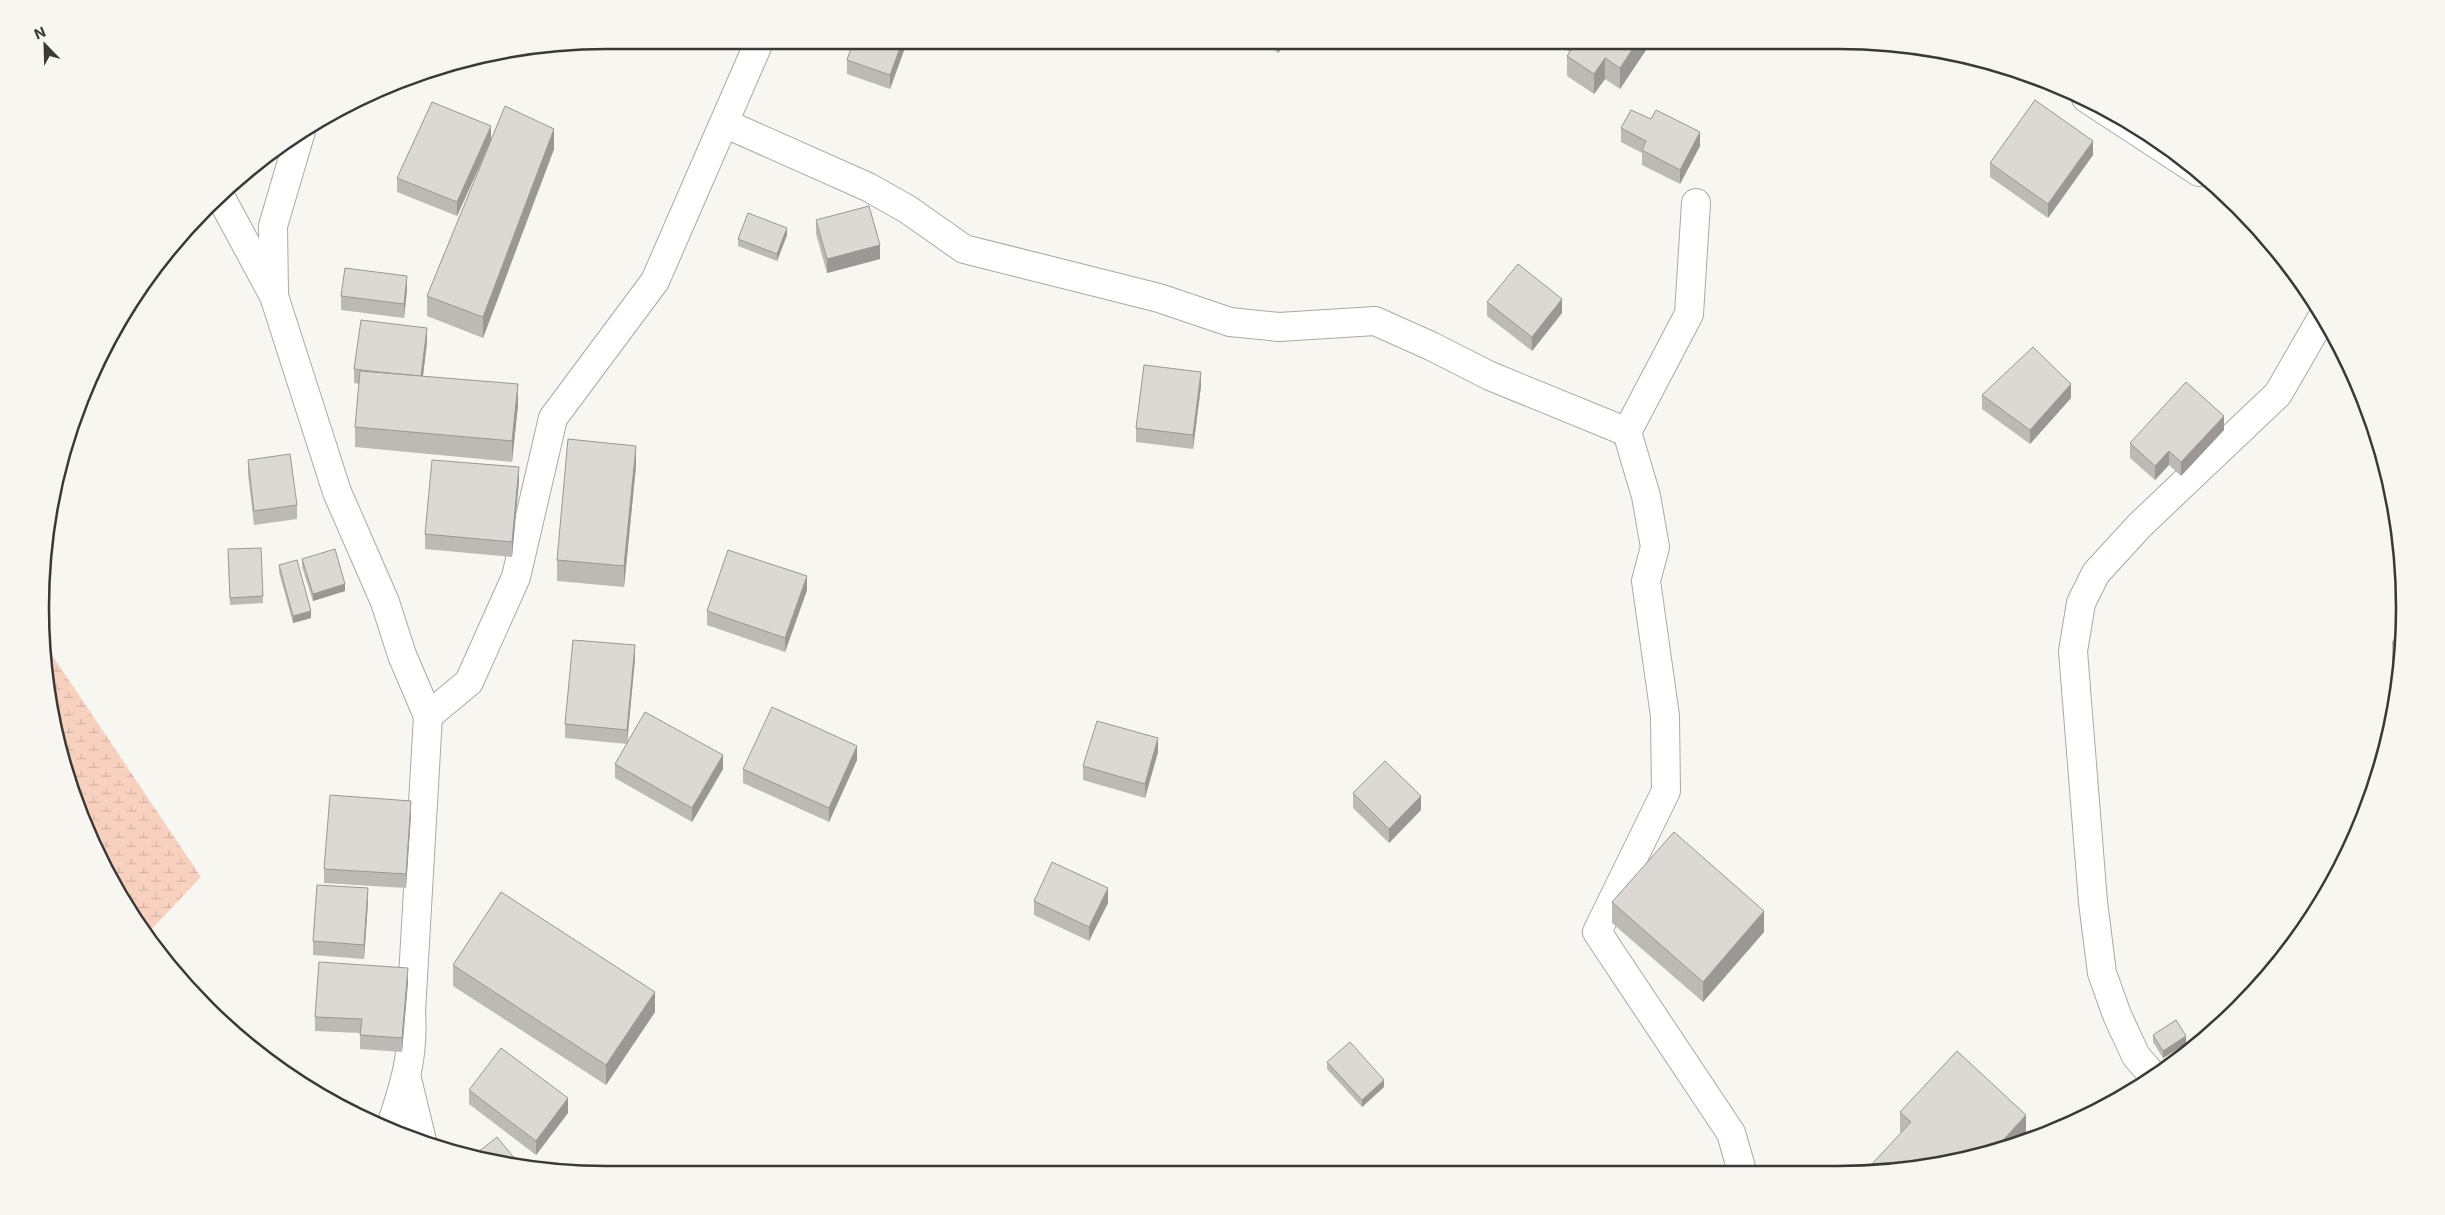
<svg xmlns="http://www.w3.org/2000/svg" width="2445" height="1215" font-family="Inter,sans-serif">
<style>
.wetland{fill:url(#wetland-marsh)}
.lines{fill:none;stroke-linecap:round;stroke-linejoin:round}
.street-casing{stroke:#aba9a4;stroke-width:30}
.street{stroke:#fff;stroke-width:28}
.wall{fill:#bdbab5}
.shaded-wall{fill:#9a9794}
.building{fill:#dcd8d3;stroke:#9a9794}
.rim{fill:none;stroke:#3a3937;stroke-width:2.5}
</style>
<defs>
<pattern id="wetland-marsh" width="20" height="14" patternUnits="userSpaceOnUse" patternTransform="scale(1.25)"><rect width="20" height="14" fill="#f8d1be"/><path d="M1 5h8M5 5V1M11 12h8M15 12V8" fill="none" stroke="#d5b4a4"/></pattern>
</defs>
<rect width="100%" height="100%" fill="#f8f6f0"/>
<path class="wetland" d="M44,643L201,877L146,935C97,876 53,756 45,681C43,668 44,655 44,643Z"/>
<g class="lines">
<defs>
<g id="street">
<polyline points="2086,98 2199,172"/>
<polyline points="724,123 868,187 907,209 964,249 1159,298 1230,322 1279,327 1375,321 1431,346 1490,376 1627,432"/>
<path d="M220,196L274,296L337,492L385,602L402,655L428,716L411,1012C414,1059 404,1085 390,1129"/>
<polyline points="1696,203 1689,314 1627,432 1646,496 1655,547 1646,581 1665,716 1666,791 1597,932 1731,1133 1742,1171"/>
<polyline points="274,292 273,226 301,131"/>
<polyline points="428,716 469,682 516,577 553,418 655,281 760,40"/>
<polyline points="2155,1078 2136,1056 2117,1015 2102,973 2093,902 2073,651 2081,603 2096,573 2140,525 2278,394 2323,316"/>
<polyline points="407,1079 422,1141"/>
</g>
</defs>
<use href="#street" class="street-casing"/>
<use href="#street" class="street"/>
</g>
<g class="wall">
<polygon points="907,40 907,42 890,89 847,74 847,60"/>
<polygon points="1263,41 1287,41 1278,53"/>
<polygon points="1553,41 1652,41 1620,89 1605,79 1594,94 1567,76 1567,56 1570,52"/>
<polygon points="1621,128 1700,146 1680,184 1642,165 1642,153 1621,142"/>
<polygon points="491,139 554,149 483,338 427,316 427,296 484,157 457,216 397,192 397,178"/>
<polygon points="2093,155 2048,218 1990,177 1990,163"/>
<polygon points="816,220 880,259 827,273 816,234"/>
<polygon points="787,235 777,261 738,246 738,239"/>
<polygon points="407,290 404,318 341,310 341,296"/>
<polygon points="1487,302 1562,313 1532,351 1487,316"/>
<polygon points="427,342 423,376 518,405 512,462 355,447 355,427 359,384 354,383 354,369"/>
<polygon points="1201,386 1193,449 1136,442 1136,428"/>
<polygon points="1982,395 2071,398 2030,444 1982,409"/>
<polygon points="2224,430 2181,476 2169,465 2155,480 2130,458 2130,443"/>
<polygon points="248,460 297,505 297,519 254,525 248,474"/>
<polygon points="636,466 624,587 557,581 557,560"/>
<polygon points="519,481 512,557 425,549 425,534"/>
<polygon points="228,557 263,596 263,603 230,605"/>
<polygon points="302,559 345,591 313,601 302,567"/>
<polygon points="279,565 311,618 293,623 279,572"/>
<polygon points="807,590 785,652 707,625 707,611"/>
<polygon points="2392,643 2404,644 2400,668 2392,663"/>
<polygon points="635,659 627,743 723,769 692,822 615,778 615,764 627,744 565,738 565,724"/>
<polygon points="1158,752 1145,798 1083,780 1083,766"/>
<polygon points="857,760 829,822 743,783 743,769"/>
<polygon points="1353,793 1421,810 1389,843 1353,808"/>
<polygon points="411,815 406,888 324,883 324,869"/>
<polygon points="1034,901 1108,903 1089,941 1034,915"/>
<polygon points="368,902 364,959 313,955 313,941"/>
<polygon points="1612,902 1764,932 1703,1002 1612,923"/>
<polygon points="453,965 655,1012 606,1085 453,986"/>
<polygon points="408,982 402,1052 360,1049 360,1033 315,1031 315,1017"/>
<polygon points="2153,1035 2186,1044 2163,1058 2153,1042"/>
<polygon points="1327,1062 1384,1087 1362,1107 1327,1069"/>
<polygon points="469,1090 568,1113 536,1155 469,1104"/>
<polygon points="1900,1112 2026,1136 2021,1141 1911,1170 1872,1170 1872,1164 1901,1133 1900,1132"/>
<polygon points="477,1153 521,1166 477,1158"/>
</g>
<g class="shaded-wall">
<polygon points="903,40 907,40 907,42 890,89 890,75"/>
<polygon points="1278,41 1287,41 1278,53"/>
<polygon points="1638,41 1652,41 1620,89 1620,68"/>
<polygon points="1605,58 1605,79 1594,94 1594,74"/>
<polygon points="491,126 491,140 457,216 457,202"/>
<polygon points="554,129 554,149 483,338 483,317"/>
<polygon points="1700,132 1700,146 1680,184 1680,170"/>
<polygon points="2093,141 2093,155 2048,218 2048,204"/>
<polygon points="787,228 787,235 777,261 777,254"/>
<polygon points="880,245 880,259 827,273 827,259"/>
<polygon points="407,276 407,290 404,318 404,304"/>
<polygon points="1562,299 1562,313 1532,351 1532,337"/>
<polygon points="427,328 427,342 421,392 421,378"/>
<polygon points="1201,372 1201,386 1193,449 1193,435"/>
<polygon points="518,384 518,405 512,462 512,441"/>
<polygon points="2071,384 2071,398 2030,444 2030,430"/>
<polygon points="2224,416 2224,430 2181,476 2181,462"/>
<polygon points="636,446 636,466 624,587 624,566"/>
<polygon points="2169,451 2169,465 2155,480 2155,466"/>
<polygon points="519,467 519,481 512,557 512,542"/>
<polygon points="807,576 807,590 785,652 785,638"/>
<polygon points="345,584 345,591 313,601 313,594"/>
<polygon points="311,611 311,618 293,623 293,616"/>
<polygon points="635,645 635,659 627,744 627,730"/>
<polygon points="1158,738 1158,752 1145,798 1145,784"/>
<polygon points="857,746 857,760 829,822 829,808"/>
<polygon points="723,755 723,769 692,822 692,808"/>
<polygon points="1421,796 1421,810 1389,843 1389,829"/>
<polygon points="411,801 411,815 406,888 406,874"/>
<polygon points="368,888 368,902 364,959 364,945"/>
<polygon points="1108,888 1108,903 1089,941 1089,927"/>
<polygon points="1764,911 1764,932 1703,1002 1703,982"/>
<polygon points="408,968 408,982 402,1052 402,1038"/>
<polygon points="655,992 655,1012 606,1085 606,1065"/>
<polygon points="2186,1036 2186,1044 2163,1058 2163,1051"/>
<polygon points="1384,1080 1384,1087 1362,1107 1362,1100"/>
<polygon points="568,1098 568,1113 536,1155 536,1141"/>
<polygon points="2026,1115 2026,1136 2021,1141 1996,1148"/>
</g>
<g class="building">
<polygon points="854,40 903,40 890,75 847,60"/>
<polygon points="1577,41 1638,41 1620,68 1605,58 1594,74 1567,56"/>
<polygon points="2035,100 2093,141 2048,204 1990,163"/>
<polygon points="432,102 491,126 457,202 397,178"/>
<polygon points="505,106 554,129 483,317 427,296"/>
<polygon points="1631,110 1651,119 1656,110 1700,132 1680,170 1642,150 1646,141 1621,128"/>
<polygon points="869,206 880,245 827,259 816,220"/>
<polygon points="748,213 787,228 777,254 738,239"/>
<polygon points="1518,264 1562,299 1532,337 1487,302"/>
<polygon points="345,268 407,276 404,304 341,296"/>
<polygon points="361,320 427,328 421,376 379,372 354,369"/>
<polygon points="2033,347 2071,384 2030,430 1982,395"/>
<polygon points="1144,365 1201,372 1193,435 1136,428"/>
<polygon points="360,371 518,384 512,441 355,427"/>
<polygon points="2186,382 2224,416 2181,462 2169,451 2155,466 2130,443"/>
<polygon points="568,439 636,446 624,566 557,560"/>
<polygon points="290,454 297,505 254,511 248,460"/>
<polygon points="432,460 519,467 512,542 425,534"/>
<polygon points="261,548 263,596 230,598 228,549"/>
<polygon points="335,549 345,584 313,594 302,559"/>
<polygon points="728,550 807,576 785,638 707,611"/>
<polygon points="297,560 311,611 293,616 279,565"/>
<polygon points="2403,626 2404,644 2403,649 2392,643"/>
<polygon points="573,640 635,645 627,730 565,724"/>
<polygon points="772,707 857,746 829,808 743,769"/>
<polygon points="645,712 723,755 692,808 615,764"/>
<polygon points="1097,721 1158,738 1145,784 1083,766"/>
<polygon points="1385,761 1421,796 1389,829 1353,793"/>
<polygon points="330,795 411,801 406,874 324,869"/>
<polygon points="1674,832 1764,911 1703,982 1612,902"/>
<polygon points="1052,862 1108,888 1089,927 1034,901"/>
<polygon points="317,885 368,888 364,945 313,941"/>
<polygon points="501,892 655,992 606,1065 453,965"/>
<polygon points="319,962 408,968 402,1038 360,1035 362,1019 315,1017"/>
<polygon points="2176,1020 2186,1036 2163,1051 2153,1035"/>
<polygon points="1350,1042 1384,1080 1362,1100 1327,1062"/>
<polygon points="501,1048 568,1098 536,1141 469,1090"/>
<polygon points="1957,1051 2026,1115 1996,1148 1911,1170 1879,1170 1872,1164 1911,1122 1900,1112"/>
<polygon points="497,1137 521,1166 482,1159 477,1153"/>
<polygon points="612,1169 616,1174 607,1174"/>
</g>
<path d="M0 0H2445V1215H0ZM607 49H1838A558 558 0 0 1 2396 607V608A558 558 0 0 1 1838 1166H607A558 558 0 0 1 49 608V607A558 558 0 0 1 607 49Z" fill="#f8f6f0" fill-rule="evenodd"/>
<path class="rim" d="M607 49H1838A558 558 0 0 1 2396 607V608A558 558 0 0 1 1838 1166H607A558 558 0 0 1 49 608V607A558 558 0 0 1 607 49Z"/>
<g transform="translate(45 45) rotate(337)" stroke="#f8f6f0" stroke-width="4" paint-order="stroke">
<path d="M0-4L9 19L0 12L-9 19Z" fill="#3a3937"/>
<text y="-8" font-size="14" font-weight="bold" text-anchor="middle" fill="#3a3937">N</text>
</g>
</svg>
